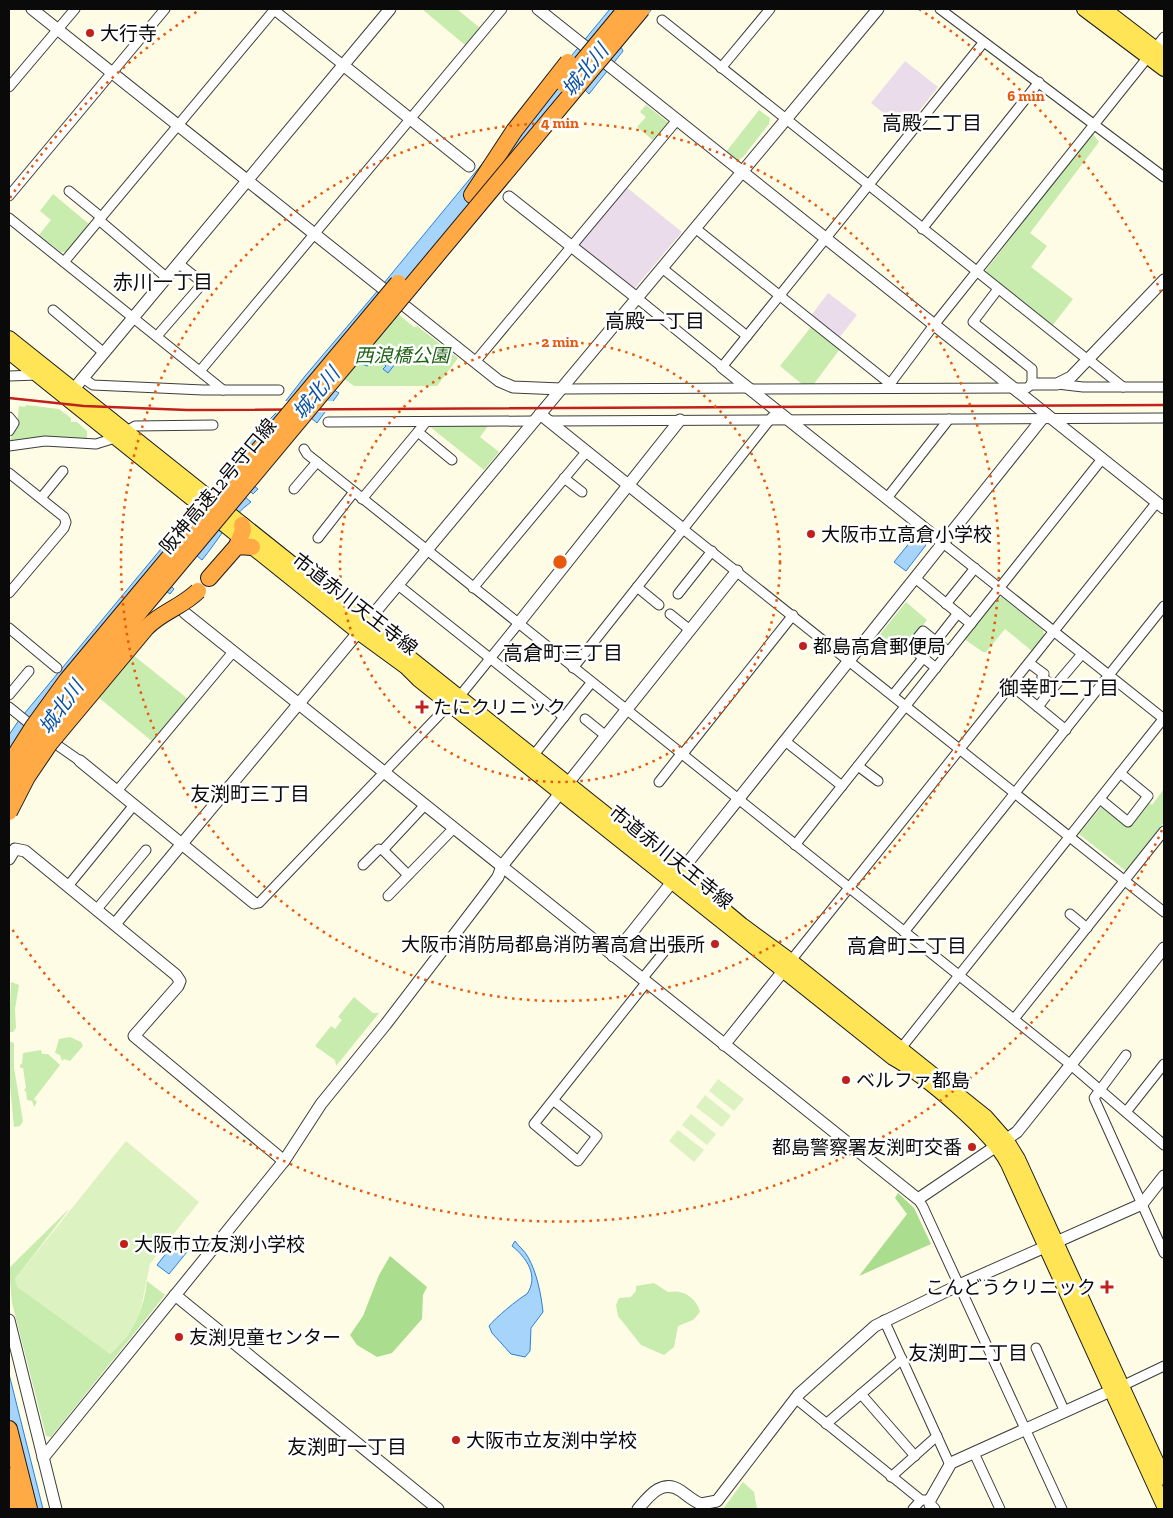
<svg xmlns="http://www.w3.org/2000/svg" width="1173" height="1518" font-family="'Zilla Slab','Noto Sans JP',serif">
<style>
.industrial{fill:#eadcea}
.green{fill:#c8ebae}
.forest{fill:#aadd8d}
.pitch{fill:#dcf2c1}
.water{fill:#a7d4fa;stroke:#2982d6}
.pier{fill:#fffce6}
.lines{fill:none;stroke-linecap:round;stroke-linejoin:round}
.minor-casing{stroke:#3d3d3d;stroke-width:11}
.tertiary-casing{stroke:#3d3d3d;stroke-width:13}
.primary-casing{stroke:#1b1b1b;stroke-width:16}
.motorway-casing{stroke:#1b1b1b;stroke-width:18}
.minor{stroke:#fff;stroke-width:9}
.tertiary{stroke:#fff;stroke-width:11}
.primary{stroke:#ffe556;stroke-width:14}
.motorway{stroke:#ffaa45;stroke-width:16}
.rail{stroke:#c1211a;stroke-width:2.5}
.motorway-bridge-casing{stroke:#1b1b1b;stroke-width:18;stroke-linecap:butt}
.motorway-bridge{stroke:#ffaa45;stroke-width:16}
.ring{fill:none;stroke:#e8590c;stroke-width:2.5;stroke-dasharray:2.5 5}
.poi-dot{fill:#c1211a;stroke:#fff;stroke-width:2}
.labels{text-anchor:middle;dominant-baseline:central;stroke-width:5;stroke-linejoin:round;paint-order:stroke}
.poi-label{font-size:19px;fill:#0a0a0a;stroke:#fff;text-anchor:start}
.park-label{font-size:19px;font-style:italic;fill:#206417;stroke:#fff}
.street-label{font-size:19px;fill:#0a0a0a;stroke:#fff}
.water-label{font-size:20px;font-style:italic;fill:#0d53a2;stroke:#fff}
.neighbourhood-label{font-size:20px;fill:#0a0a0a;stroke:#fff}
.centre{fill:#e8590c;stroke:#fff;stroke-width:2.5}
.ring-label{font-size:15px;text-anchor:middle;font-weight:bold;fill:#e8590c;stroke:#fff;stroke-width:5;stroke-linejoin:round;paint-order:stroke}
</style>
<rect width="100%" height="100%" fill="#fffce6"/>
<g class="industrial">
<polygon points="905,61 938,87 904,130 871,103"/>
<polygon points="625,186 682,232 634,289 579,246 580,241"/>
<polygon points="828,293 857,315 839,338 810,317"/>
</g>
<g class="green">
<polygon points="422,9 457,9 480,28 465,45"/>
<polygon points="646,105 669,123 654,141 637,127 646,117 640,112"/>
<polygon points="759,110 770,118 769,124 743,157 737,161 726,152"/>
<polygon points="1092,133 1099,142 1030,233 1047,246 1031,267 1073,299 1052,326 986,276 986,270"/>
<polygon points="53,194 89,224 67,252 61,252 39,235 51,220 40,211"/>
<polygon points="398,314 414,327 417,326 458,358 437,386 354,386 343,378"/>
<polygon points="811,327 840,349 813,385 803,385 780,366"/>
<polygon points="26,405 59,409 71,418 71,422 77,422 87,431 87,439 42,437 9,442 17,424 19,406 25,407"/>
<polygon points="429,426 488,426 480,437 499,452 484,470"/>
<polygon points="1002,597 1043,630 1044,635 1032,651 1005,629 986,652 983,652 964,639 997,598"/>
<polygon points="906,602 927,620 905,648 902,645 894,649 878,637"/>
<polygon points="133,655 188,699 153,742 98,697"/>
<polygon points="1164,789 1164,822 1126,871 1079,834 1102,806 1129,825 1148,802 1152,805"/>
<polygon points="11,982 19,985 15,1009 16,1028 13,1032 9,1032"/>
<polygon points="354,997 373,1013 379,1013 336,1066 335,1060 315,1046 331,1026 335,1029 342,1020 338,1017"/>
<polygon points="70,1037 81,1042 83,1046 70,1061 64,1059 62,1061 60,1055 55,1053 59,1039"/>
<polygon points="9,1041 14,1043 14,1068 23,1121 20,1126 14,1127 9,1074"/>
<polygon points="41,1050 42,1054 48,1054 60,1065 34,1099 37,1102 34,1107 32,1101 27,1100 26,1091 24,1091 26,1087 23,1068 20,1068 20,1065 22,1064 23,1053"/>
<path d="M70,1208L15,1279L110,1354C132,1334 144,1311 147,1281L165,1295L51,1437L46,1436L12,1303L9,1268Z"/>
<path d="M654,1283L668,1292C683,1289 696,1297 700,1312L693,1320L678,1326L674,1347L664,1355L641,1345L618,1316L616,1305L619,1298L631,1297L636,1291V1286Z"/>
<polygon points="743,1482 754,1492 757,1509 723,1509"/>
</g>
<g class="forest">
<polygon points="898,1193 914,1208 931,1244 859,1276 907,1214 895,1198"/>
<polygon points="390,1256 427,1287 423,1295 422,1319 392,1353 377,1357 357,1345 350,1335 363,1316 379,1275"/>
</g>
<g class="pitch">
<polygon points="718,1079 744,1099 734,1111 709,1091"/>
<polygon points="705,1095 731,1116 722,1127 696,1107"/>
<polygon points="691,1114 716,1134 707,1145 682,1125"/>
<polygon points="678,1130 704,1150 694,1162 669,1141"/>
<polygon points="126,1141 199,1202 150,1264 140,1313 128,1336 110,1354 17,1287 15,1279"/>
</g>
<g class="water">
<path d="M610,9H652L621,47L623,51L589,94L585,90L372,346L377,353L395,364L388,373L383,369L386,366L379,359L367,366L358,362L334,390L339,393L317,423L311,418L254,486L258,489L253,494L250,491L245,497L251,502C230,517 218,541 202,560L197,556L171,586L174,589L170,594L166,591L147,614L153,618L48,744L9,813V735L19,720L263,426L278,411L305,376L374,295Z"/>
<polygon points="915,536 926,545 906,571 894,562"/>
<polygon points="179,1237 191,1247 169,1274 157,1265"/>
<path d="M515,1241C519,1247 525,1251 528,1257C537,1273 541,1294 543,1312L531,1328L530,1351L525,1357L511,1354L492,1333L489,1326C495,1318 518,1299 527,1294C539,1276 527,1258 512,1246Z"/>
<polygon points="9,1374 43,1509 9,1509"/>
</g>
<polygon class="pier" points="283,401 335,401 326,412 273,413"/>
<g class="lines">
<defs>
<g id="minor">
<polyline points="273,9 343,65"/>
<polyline points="940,9 1164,177"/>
<polyline points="662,20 1088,360"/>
<polyline points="721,68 770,9"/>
<polyline points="9,87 75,9"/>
<polyline points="69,191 101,217"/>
<polyline points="9,196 165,9"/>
<polyline points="9,218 223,390"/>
<polyline points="99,220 166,277"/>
<polyline points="695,228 889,383"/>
<polyline points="922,229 1039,82"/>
<polyline points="64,262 275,9"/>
<polyline points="662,268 747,336"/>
<polyline points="637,298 722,367 983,43"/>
<polyline points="53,310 104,353"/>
<polyline points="157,336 203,283 178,263"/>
<polyline points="1088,359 1123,387"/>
<polyline points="475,362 677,120"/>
<polyline points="200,371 502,9"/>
<polyline points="9,376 38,375"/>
<polyline points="83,378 93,385 203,390 279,390"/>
<polyline points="1057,384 1083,387 1164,387"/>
<polyline points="887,388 934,325 1164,37"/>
<polyline points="561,389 749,388"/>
<polyline points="750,389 1027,388 1032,384 1032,369 973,322 998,289"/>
<polyline points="9,417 14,423 9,431"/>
<polyline points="548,421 1164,418"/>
<polyline points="328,422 534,421"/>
<polyline points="418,432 452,460"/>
<polyline points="9,446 45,441 96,444 115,438 135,426 213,425"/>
<polyline points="304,449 307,454 1071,1065 1164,1145"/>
<polyline points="9,473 64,517 66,522 64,528 9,593"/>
<polyline points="564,478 582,492"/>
<polyline points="294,489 317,462"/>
<polyline points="41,498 63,471"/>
<polyline points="887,498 949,419"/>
<polyline points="362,499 426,422"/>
<polyline points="683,529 1164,912"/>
<polyline points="318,538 354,492"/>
<polyline points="943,543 1164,719"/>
<polyline points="915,578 971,624"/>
<polyline points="398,585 564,717"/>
<polyline points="637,587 659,605"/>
<polyline points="473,588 587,451"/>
<polyline points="678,594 712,551"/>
<polyline points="946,604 975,568"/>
<polyline points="670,614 690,630"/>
<polyline points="9,628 57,668"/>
<polyline points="936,641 958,613"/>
<polyline points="1029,663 1044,674 1042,677 1054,687 1082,654"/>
<polyline points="573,668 772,417"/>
<polyline points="936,668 910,647 923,631 949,652"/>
<polyline points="1011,685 1066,730"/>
<polyline points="9,695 29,671"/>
<polyline points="893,695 924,657"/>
<polyline points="9,707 36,729"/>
<polyline points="1038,707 1047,695 1046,691 1051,684"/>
<polyline points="585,719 606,736"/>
<polyline points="50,740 80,761"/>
<polyline points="785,741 842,786"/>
<polyline points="682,755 793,615"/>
<polyline points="533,756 591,683"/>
<polyline points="858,766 878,781"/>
<polyline points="659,782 681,754"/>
<polyline points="117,791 233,652"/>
<polyline points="1100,799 1128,822 1148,796 1120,773"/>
<polyline points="795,845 1102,459"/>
<polyline points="383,850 408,875"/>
<polyline points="363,865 379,849 383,850 424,806"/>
<polyline points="68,886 134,805"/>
<polyline points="388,896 453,829"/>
<polyline points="254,903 259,903 443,711 459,697 518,624"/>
<polyline points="97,909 146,850"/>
<polyline points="1070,914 1087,928"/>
<polyline points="904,932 1164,606"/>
<polyline points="789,963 1157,502"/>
<polyline points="642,979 668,947"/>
<polyline points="1014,1019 1164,831"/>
<polyline points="898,1052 1164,718"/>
<polyline points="1126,1055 1094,1098 1164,1253"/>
<polyline points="553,1100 597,1136 578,1161 534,1124 646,983"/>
<polyline points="1126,1112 1164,1064"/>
<polyline points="918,1199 923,1207 1062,1509"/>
<polyline points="884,1320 950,1465"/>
<polyline points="1036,1348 1065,1412"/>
<polyline points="1122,1386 1164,1366"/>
<polyline points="861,1394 915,1456"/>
<polyline points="795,1398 921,1500 930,1500"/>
<polyline points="826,1424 902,1359"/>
<polyline points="974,1453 1000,1509"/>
<polyline points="891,1477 937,1436"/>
<polyline points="913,1509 921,1500"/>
</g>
<g id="tertiary">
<polyline points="32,9 499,381 513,387 561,389"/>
<polyline points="538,9 1164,508"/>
<polyline points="343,65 469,166"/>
<polyline points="509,197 637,298"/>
<polyline points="722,367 943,543"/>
<polyline points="1032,384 1057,384 1071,377 1164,280"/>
<polyline points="68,396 390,9"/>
<polyline points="540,414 683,529"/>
<polyline points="185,613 918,1199 1017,1132 1164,948"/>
<polyline points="518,624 680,420"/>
<polyline points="80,761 254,903"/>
<polyline points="9,859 15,849 25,851 176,975 180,981 178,986 134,1036 284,1161"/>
<polyline points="115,924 878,9"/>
<polyline points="613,956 1046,414"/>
<polyline points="724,1045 784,970"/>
<polyline points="175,1295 438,1509"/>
<polyline points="9,1320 56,1509"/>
<polyline points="43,1458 284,1161 321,1104 386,1024 480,901 498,877 502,866 737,571"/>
<path d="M638,1509C649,1496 662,1478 681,1491C688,1496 693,1501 701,1504L717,1501L799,1394L875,1326L959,1285L1142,1204L1164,1176"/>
<polyline points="934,1509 930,1505 930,1500 951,1463 1117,1388"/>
</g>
<g id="primary">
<polyline points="1084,9 1164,69"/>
<polyline points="1104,9 1164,55"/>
<polyline points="9,338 680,873 742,925 791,961 986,1117 1007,1141 1018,1159 1164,1478"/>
<path d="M9,352L358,632L406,667L419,680L893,1058C925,1076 992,1132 1008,1164L1164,1506"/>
</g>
<g id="motorway">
<polyline points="472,195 514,131"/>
<polyline points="237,546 243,530 242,525"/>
<polyline points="209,578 237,546 252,547"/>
<polyline points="9,1429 29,1509"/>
<polyline points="9,1476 17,1509"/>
</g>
</defs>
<use href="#minor" class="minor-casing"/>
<use href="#tertiary" class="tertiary-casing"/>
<use href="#primary" class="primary-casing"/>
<use href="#motorway" class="motorway-casing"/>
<use href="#minor" class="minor"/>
<use href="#tertiary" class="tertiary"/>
<use href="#primary" class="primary"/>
<use href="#motorway" class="motorway"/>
<polyline class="rail" points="9,398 84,406 187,410 1164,405"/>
<defs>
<g id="motorway-bridge">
<polyline points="564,84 626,9"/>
<polyline points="514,131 568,62"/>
<polyline points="9,765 33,727 67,680 398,283"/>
<polyline points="9,789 43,732 76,688 642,9"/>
<path d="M9,812L27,777L50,743L146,628C161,612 182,607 198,591"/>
</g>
</defs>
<use href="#motorway-bridge" class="motorway-bridge-casing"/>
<use href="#motorway-bridge" class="motorway-bridge"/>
</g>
<g class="ring">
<circle cx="560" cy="562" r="220"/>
<circle cx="560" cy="562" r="439"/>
<path d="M1162 830A659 659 0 0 1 10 926M10 198A659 659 0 0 1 201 9M919 9A659 659 0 0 1 1162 294"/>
</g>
<g class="poi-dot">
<circle cx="90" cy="33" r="5"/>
<circle cx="811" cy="534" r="5"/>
<circle cx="803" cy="646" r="5"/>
<path d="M419.5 699.5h5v5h5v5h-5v5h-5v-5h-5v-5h5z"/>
<circle cx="715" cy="944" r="5"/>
<circle cx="846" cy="1080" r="5"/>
<circle cx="972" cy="1147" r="5"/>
<circle cx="124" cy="1244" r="5"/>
<path d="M1104.5 1279.5h5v5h5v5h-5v5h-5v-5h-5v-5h5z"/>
<circle cx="179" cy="1337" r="5"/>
<circle cx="456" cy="1440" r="5"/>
</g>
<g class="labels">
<g class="poi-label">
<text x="100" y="33">大行寺</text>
<text x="821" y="534">大阪市立高倉小学校</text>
<text x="813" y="646">都島高倉郵便局</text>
<text x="433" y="707">たにクリニック</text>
<text x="705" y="944" text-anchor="end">大阪市消防局都島消防署高倉出張所</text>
<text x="856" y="1080">ベルファ都島</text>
<text x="962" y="1147" text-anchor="end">都島警察署友渕町交番</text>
<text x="134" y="1244">大阪市立友渕小学校</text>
<text x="1096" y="1287" text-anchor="end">こんどうクリニック</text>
<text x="189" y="1337">友渕児童センター</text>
<text x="466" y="1440">大阪市立友渕中学校</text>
</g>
<g class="park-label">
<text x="402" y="355">西浪橋公園</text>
</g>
<g class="street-label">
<text transform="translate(218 486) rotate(-50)">阪神高速12号守口線</text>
<text transform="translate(355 604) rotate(38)">市道赤川天王寺線</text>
<text transform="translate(671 857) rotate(39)">市道赤川天王寺線</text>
</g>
<g class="water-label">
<text transform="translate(585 70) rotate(-51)">城北川</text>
<text transform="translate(316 393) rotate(-50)">城北川</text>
<text transform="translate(61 707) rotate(-54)">城北川</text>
</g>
<g class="neighbourhood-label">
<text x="932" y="123">高殿二丁目</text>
<text x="163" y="282">赤川一丁目</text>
<text x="655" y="321">高殿一丁目</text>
<text x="563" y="653">高倉町三丁目</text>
<text x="1059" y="688">御幸町二丁目</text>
<text x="250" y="794">友渕町三丁目</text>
<text x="907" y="946">高倉町二丁目</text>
<text x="968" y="1353">友渕町二丁目</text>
<text x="347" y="1447">友渕町一丁目</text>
</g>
</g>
<circle cx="560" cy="562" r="8" class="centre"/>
<g class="ring-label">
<text x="1026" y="101">6 min</text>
<text x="560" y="128">4 min</text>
<text x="560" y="347">2 min</text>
</g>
<rect width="1173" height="1518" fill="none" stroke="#0a0a0a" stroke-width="20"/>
</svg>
